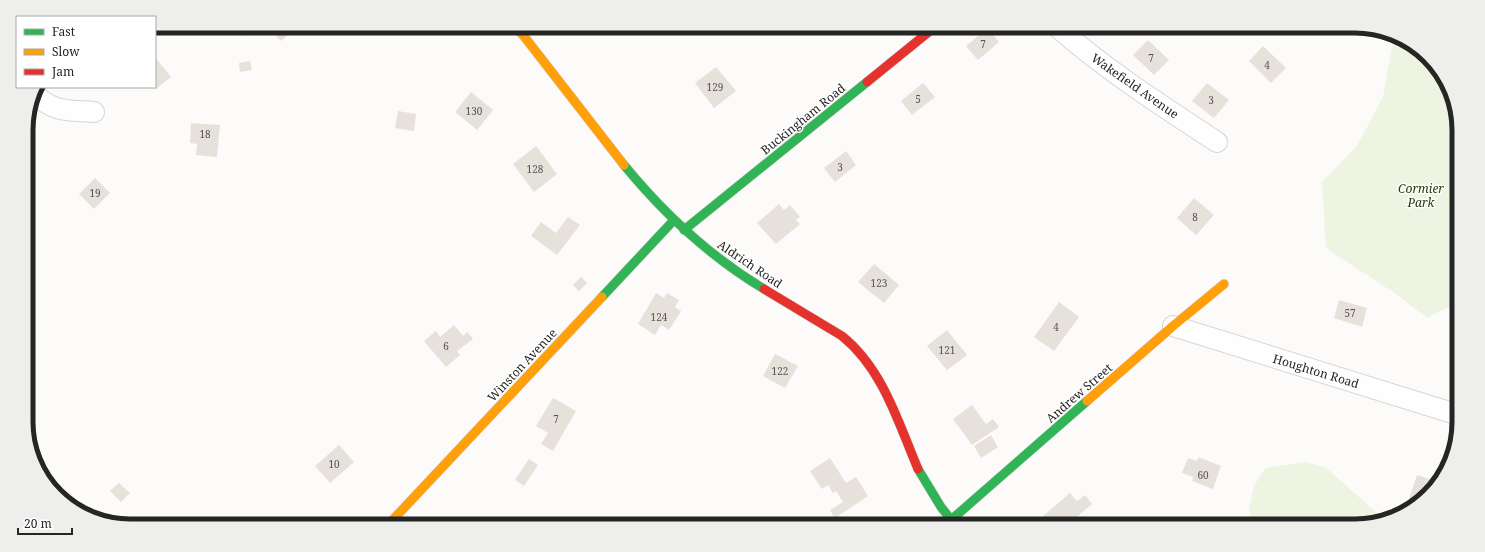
<svg xmlns="http://www.w3.org/2000/svg" width="1485" height="552" font-family="'Noto Serif',serif">
<style>
.green{fill:#edf4e2}
.building{fill:#e6e2db}
.lines{fill:none;stroke-linecap:round;stroke-linejoin:round}
.street-casing{stroke:#d7d6d5;stroke-width:22}
.fast-casing{stroke:#d7d6d5;stroke-width:10}
.slow-casing{stroke:#d7d6d5;stroke-width:10}
.jam-casing{stroke:#d7d6d5;stroke-width:10}
.street{stroke:#fffefe;stroke-width:20}
.fast{stroke:#30b455;stroke-width:9}
.slow{stroke:#ff9f0a;stroke-width:9}
.jam{stroke:#e5322d;stroke-width:9}
.labels{text-anchor:middle;dominant-baseline:central;stroke-width:3;stroke-linejoin:round;paint-order:stroke}
.number-label{font-size:10px;fill:#555452}
.street-label{font-size:12px;fill:#252524;stroke:#fff}
.park-label{font-size:12px;font-style:italic;fill:#283905;stroke:#fff}
.rim{fill:none;stroke:#252524;stroke-width:5}
</style>
<rect width="100%" height="100%" fill="#fcfbf9"/>
<g class="green">
<polygon points="1394,36 1433,62 1458,116 1459,301 1427,318 1396,294 1326,248 1322,182 1357,146 1383,97"/>
<polygon points="1305,462 1325,467 1377,513 1381,518 1361,526 1254,526 1249,510 1254,486 1265,468"/>
</g>
<g class="building">
<polygon points="234,26 243,26 248,31 241,36 233,27"/>
<polygon points="266,26 297,26 281,41"/>
<polygon points="803,26 821,26 810,35"/>
<polygon points="988,28 999,42 978,60 966,46"/>
<polygon points="1148,40 1169,60 1154,75 1133,55"/>
<polygon points="1263,46 1286,68 1271,83 1249,61"/>
<polygon points="155,57 171,77 156,89 154,87"/>
<polygon points="250,61 252,70 240,72 239,63"/>
<polygon points="716,67 736,91 714,108 695,83"/>
<polygon points="923,83 935,97 912,115 901,101"/>
<polygon points="1207,83 1229,100 1214,118 1192,101"/>
<polygon points="471,92 493,110 477,130 455,112"/>
<polygon points="398,111 416,114 414,131 395,128"/>
<polygon points="191,123 220,125 217,157 196,155 197,144 190,143"/>
<polygon points="536,146 557,174 534,192 513,164"/>
<polygon points="846,151 856,165 835,182 824,168"/>
<polygon points="95,178 110,193 94,209 79,194"/>
<polygon points="1194,198 1214,215 1196,235 1177,218"/>
<polygon points="779,204 784,210 790,205 800,217 796,220 800,224 776,244 757,223"/>
<polygon points="568,217 580,225 557,255 531,236 541,222 556,233"/>
<polygon points="874,264 899,285 884,303 858,282"/>
<polygon points="581,277 587,283 579,291 573,285"/>
<polygon points="656,293 664,298 667,293 679,300 675,307 681,311 669,330 661,325 655,335 638,324"/>
<polygon points="1339,300 1367,308 1362,327 1334,318"/>
<polygon points="1059,302 1079,317 1054,351 1034,337"/>
<polygon points="454,325 463,336 467,332 473,339 457,351 460,355 446,367 424,341 436,331 440,337"/>
<polygon points="947,330 967,355 947,370 927,346"/>
<polygon points="775,354 798,366 785,388 763,376"/>
<polygon points="553,398 576,411 553,451 541,444 548,433 536,426"/>
<polygon points="972,405 986,424 993,419 999,427 972,445 953,419"/>
<polygon points="991,435 998,447 981,458 974,446"/>
<polygon points="339,445 354,462 330,483 315,466"/>
<polygon points="1198,457 1221,466 1213,489 1192,481 1193,477 1182,473 1188,458 1197,461"/>
<polygon points="830,458 846,483 856,477 868,496 835,518 830,510 843,502 836,491 833,493 828,485 822,489 810,471"/>
<polygon points="529,459 538,465 524,486 515,480"/>
<polygon points="1417,475 1435,481 1418,505 1408,509 1406,508"/>
<polygon points="119,483 130,493 121,502 110,491"/>
<polygon points="1070,493 1077,501 1085,495 1092,504 1066,526 1051,526 1043,516"/>
</g>
<g class="lines">
<defs>
<g id="street">
<path d="M1056,26C1106,70 1162,106 1217,142"/>
<path d="M34,94C56,113 66,110 94,112"/>
<polyline points="1173,326 1459,415"/>
</g>
<g id="fast">
<path d="M624,165C665,215 709,256 764,289"/>
<polyline points="684,230 867,82"/>
<polyline points="602,297 674,220"/>
<polyline points="918,469 941,507 956,526"/>
<polyline points="951,520 1087,401"/>
</g>
<g id="slow">
<polyline points="514,26 523,35 624,165"/>
<polyline points="1087,401 1173,326 1224,284"/>
<polyline points="387,526 602,297"/>
</g>
<g id="jam">
<polyline points="867,82 936,26"/>
<path d="M764,289L842,336C883,369 898,422 918,469"/>
</g>
</defs>
<use href="#street" class="street-casing"/>
<use href="#fast" class="fast-casing"/>
<use href="#slow" class="slow-casing"/>
<use href="#jam" class="jam-casing"/>
<use href="#street" class="street"/>
<use href="#fast" class="fast"/>
<use href="#slow" class="slow"/>
<use href="#jam" class="jam"/>
</g>
<g class="labels">
<g class="number-label">
<text x="983" y="44">7</text>
<text x="1151" y="58">7</text>
<text x="1267" y="65">4</text>
<text x="715" y="87">129</text>
<text x="918" y="99">5</text>
<text x="1211" y="100">3</text>
<text x="474" y="111">130</text>
<text x="205" y="134">18</text>
<text x="840" y="167">3</text>
<text x="535" y="169">128</text>
<text x="95" y="193">19</text>
<text x="1195" y="217">8</text>
<text x="879" y="283">123</text>
<text x="1350" y="313">57</text>
<text x="659" y="317">124</text>
<text x="1056" y="327">4</text>
<text x="446" y="346">6</text>
<text x="947" y="350">121</text>
<text x="780" y="371">122</text>
<text x="556" y="419">7</text>
<text x="334" y="464">10</text>
<text x="1203" y="475">60</text>
</g>
<g class="street-label">
<text transform="translate(1135 86) rotate(35)">Wakefield Avenue</text>
<text transform="translate(803 119) rotate(-39)">Buckingham Road</text>
<text transform="translate(750 264) rotate(34)">Aldrich Road</text>
<text transform="translate(522 365) rotate(-47)">Winston Avenue</text>
<text transform="translate(1316 371) rotate(17)">Houghton Road</text>
<text transform="translate(1079 393) rotate(-41)">Andrew Street</text>
</g>
<g class="park-label">
<text x="1421" y="188">Cormier<tspan x="1421" dy="14">Park</tspan></text>
</g>
</g>
<path d="M0 0H1485V552H0ZM130 33H1355A97 97 0 0 1 1452 130V422A97 97 0 0 1 1355 519H130A97 97 0 0 1 33 422V130A97 97 0 0 1 130 33Z" fill="#eeeeed" fill-rule="evenodd"/>
<path class="rim" d="M130 33H1355A97 97 0 0 1 1452 130V422A97 97 0 0 1 1355 519H130A97 97 0 0 1 33 422V130A97 97 0 0 1 130 33Z"/>
<rect x="16" y="16" width="140" height="72" fill="#ffffff" stroke="#a8a8a7"/>
<rect x="24" y="29" width="20" height="6" fill="#30b455" stroke="#a8a8a7"/>
<text x="52" y="36" font-size="12" fill="#252524">Fast</text>
<rect x="24" y="49" width="20" height="6" fill="#ff9f0a" stroke="#a8a8a7"/>
<text x="52" y="56" font-size="12" fill="#252524">Slow</text>
<rect x="24" y="69" width="20" height="6" fill="#e5322d" stroke="#a8a8a7"/>
<text x="52" y="76" font-size="12" fill="#252524">Jam</text>
<path d="M18 528v6h54v-6" fill="none" stroke="#252524" stroke-width="2"/>
<text x="24" y="528" font-size="12" fill="#252524" stroke="#ffffff" stroke-width="3" paint-order="stroke">20 m</text>
</svg>
